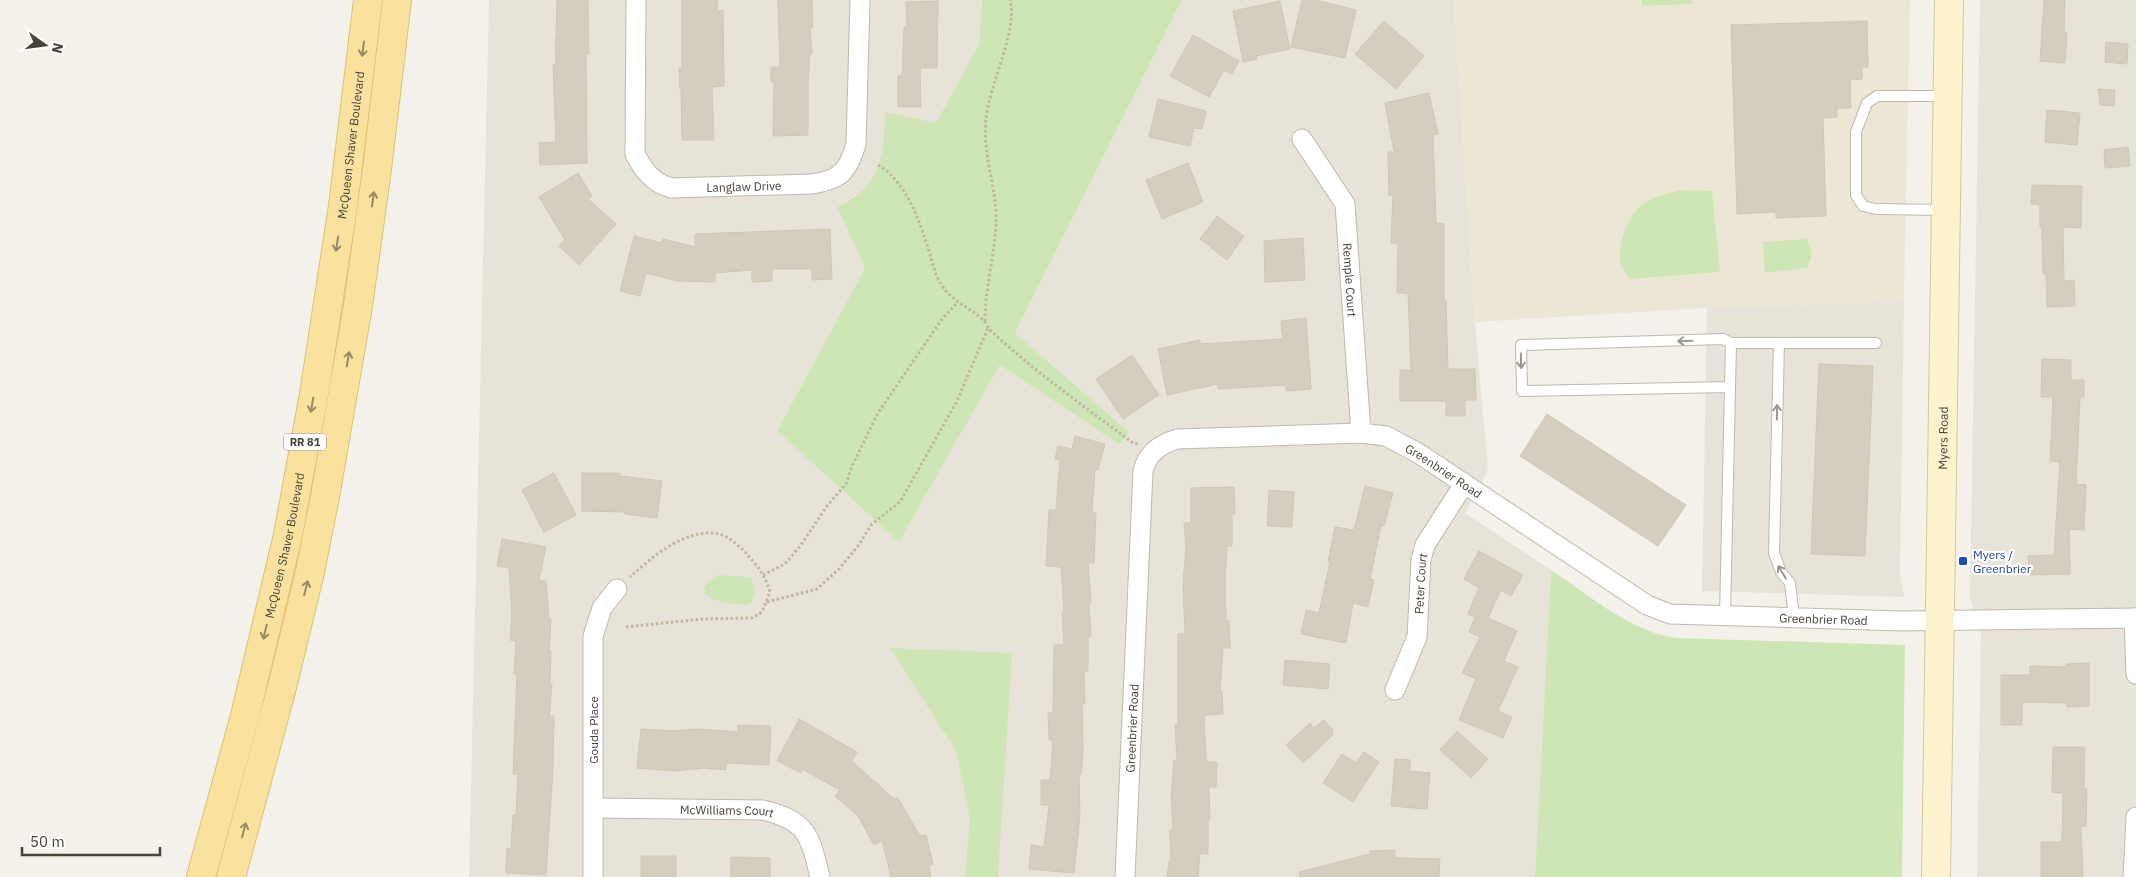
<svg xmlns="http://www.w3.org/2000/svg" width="2136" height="877" font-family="'IBM Plex Sans',sans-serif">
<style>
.residential{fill:#e8e3d8}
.education{fill:#ece7d5}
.green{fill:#cee6b5}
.building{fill:#d5cec0;stroke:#d0c6b3}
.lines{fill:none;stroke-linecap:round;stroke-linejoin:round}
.lane-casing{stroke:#bfb9ad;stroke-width:12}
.street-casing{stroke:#bfb9ad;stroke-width:21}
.secondary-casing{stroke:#d1c69c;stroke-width:30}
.primary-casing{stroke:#dec16e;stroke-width:30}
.path{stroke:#c0b69f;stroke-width:3;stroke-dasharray:2.5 2.5;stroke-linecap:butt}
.lane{stroke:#fff;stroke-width:10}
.street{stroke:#fff;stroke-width:19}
.secondary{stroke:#fcf2cc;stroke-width:28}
.primary{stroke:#f9e29e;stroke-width:28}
.oneway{stroke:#988a66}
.oneway2{stroke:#9a9792}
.transit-dot{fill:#1a4fb4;stroke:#fff;stroke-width:2}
.labels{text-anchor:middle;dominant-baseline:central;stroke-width:4.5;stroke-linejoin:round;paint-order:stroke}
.shield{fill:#fff;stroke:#7f7b74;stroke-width:1}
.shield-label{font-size:11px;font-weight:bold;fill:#484238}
.street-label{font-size:12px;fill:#484238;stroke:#fff}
.transit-label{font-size:12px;fill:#164399;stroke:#fff;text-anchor:start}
</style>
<rect width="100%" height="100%" fill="#f4f1ea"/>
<g class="residential">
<polygon points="489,0 982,0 979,44 936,124 884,145 881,161 873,178 859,193 837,207 865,268 777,431 899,542 1000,365 1120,445 1129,432 1015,333 1182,0 1454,0 1475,322 1488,470 1465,513 1551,570 1535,877 469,877"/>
<polygon points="1980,0 2136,0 2136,877 1977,877 1981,634 1970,597"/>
<polygon points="1904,301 1900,575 1904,597 1702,591 1707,308"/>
</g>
<polygon class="education" points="1454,0 1910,0 1904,301 1707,308 1475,322"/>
<g class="green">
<path d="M982,0H1182L1015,333L1129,432L1120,445L1000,365L899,542L777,431L865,268L837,207C882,185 884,156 885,112L936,123L979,44Z"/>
<polygon points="1642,0 1692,0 1692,4 1642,6"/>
<path d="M1681,190L1712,191L1720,272L1630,279C1625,273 1620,266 1620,258C1618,241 1630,213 1644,203C1655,196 1669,193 1681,190Z"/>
<polygon points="1807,239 1812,253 1808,268 1765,273 1763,242"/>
<path d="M1551,570C1590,596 1630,631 1676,638L1905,645L1902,877H1535Z"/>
<path d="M717,575L751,577L755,592L751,603L746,605C731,603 717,604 705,594L704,587Z"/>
<polygon points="890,648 1012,653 998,877 965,877 970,818 956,751"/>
</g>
<g class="building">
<polygon points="557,0 588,0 589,54 586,54 587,163 540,165 539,143 556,142 553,64 556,64 555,39 556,39"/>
<polygon points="682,0 717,0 718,11 723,10 724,86 712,87 714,140 682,140 681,88 680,89 679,68 682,68"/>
<polygon points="778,0 812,0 813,28 810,28 812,54 810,54 808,83 808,135 773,136 774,82 771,82 771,67 780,67"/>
<polygon points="1302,0 1316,0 1356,10 1345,58 1291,47"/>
<polygon points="2044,0 2065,0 2064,33 2067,33 2065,63 2040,61"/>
<polygon points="938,1 937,68 920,68 921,107 898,107 898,76 902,76 904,27 907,27 906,2"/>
<polygon points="1280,1 1290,49 1256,56 1257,59 1243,62 1233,11"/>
<polygon points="1384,21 1424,56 1396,89 1355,54"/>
<polygon points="1867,21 1868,67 1862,67 1862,79 1850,80 1851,108 1837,108 1837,117 1823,118 1826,216 1776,218 1776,212 1737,214 1731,25"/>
<polygon points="1193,35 1239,61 1232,74 1224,70 1209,97 1170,76"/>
<polygon points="2106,42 2128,44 2127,64 2105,62"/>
<polygon points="2098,89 2115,90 2114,106 2100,105"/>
<polygon points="1429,93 1438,134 1433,135 1436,223 1444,224 1444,301 1446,301 1448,369 1475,369 1476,400 1465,400 1465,416 1446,416 1446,401 1400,401 1400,370 1411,370 1408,293 1397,293 1398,243 1391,243 1393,195 1389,195 1388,152 1394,152 1385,103"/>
<polygon points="1158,99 1206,111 1202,129 1194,128 1190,146 1149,137"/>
<polygon points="2047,110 2080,113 2077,145 2045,142"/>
<polygon points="2128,147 2130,166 2105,168 2104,150"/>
<polygon points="1188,163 1203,202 1162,219 1146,180"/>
<polygon points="578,173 592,196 588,199 616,224 579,265 559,246 565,240 539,197"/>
<polygon points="2032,185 2082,186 2081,228 2063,227 2064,281 2074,280 2075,306 2047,307 2046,274 2043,274 2042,227 2040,227 2040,205 2031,204"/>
<polygon points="1217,216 1244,236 1227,260 1200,239"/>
<polygon points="830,229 832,279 812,280 812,269 772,269 772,281 752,282 752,270 715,273 715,282 678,281 646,273 640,296 620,291 634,236 662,243 663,239 695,247 695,234"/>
<polygon points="1303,238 1305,280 1265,282 1264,241"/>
<polygon points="1306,318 1311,389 1286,391 1286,385 1218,389 1218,384 1167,395 1158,349 1200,340 1200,344 1283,339 1281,321"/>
<polygon points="1132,355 1159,395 1123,419 1096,379"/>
<polygon points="2042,359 2071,360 2071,380 2084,380 2084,397 2080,397 2076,484 2086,485 2084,530 2069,529 2070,574 2029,575 2028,556 2054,555 2060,462 2050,461 2053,397 2041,397"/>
<polygon points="1819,364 1873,366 1865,556 1811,554"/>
<polygon points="1547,414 1686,505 1658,546 1520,456"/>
<polygon points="1075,436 1105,444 1098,470 1095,469 1092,513 1096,513 1094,563 1088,563 1091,602 1089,603 1091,636 1088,637 1088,671 1084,671 1085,704 1082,704 1083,751 1081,775 1079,774 1080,815 1074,873 1029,869 1031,845 1044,847 1049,805 1041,805 1041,780 1050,780 1053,740 1049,740 1048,713 1053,713 1054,645 1064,645 1062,612 1064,612 1061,567 1046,566 1049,510 1056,510 1060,460 1055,459 1058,446 1072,449"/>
<polygon points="554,473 576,515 544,532 522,490"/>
<polygon points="582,473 620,473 620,476 662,481 657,518 625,514 625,512 582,511"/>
<polygon points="1365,486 1393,493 1384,526 1381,525 1370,579 1374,580 1368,607 1353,603 1346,643 1301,634 1306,610 1319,613 1330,562 1328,562 1335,527 1354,530"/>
<polygon points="1234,487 1235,514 1232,514 1232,546 1227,546 1225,576 1226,621 1229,621 1230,648 1223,648 1220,691 1222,691 1223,714 1204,715 1206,762 1217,762 1216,787 1209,787 1210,820 1208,820 1208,854 1200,854 1198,877 1167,877 1169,861 1171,861 1170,830 1173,830 1171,796 1174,760 1177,760 1175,725 1178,725 1178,634 1185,634 1183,586 1186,546 1184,523 1191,523 1191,488"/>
<polygon points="1269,490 1294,492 1292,527 1267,526"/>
<polygon points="502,539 546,547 539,581 546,581 549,618 551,618 549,651 551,651 550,684 552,684 549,716 554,716 553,770 546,875 506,873 507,848 511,849 513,815 516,815 518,774 513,774 517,674 514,674 516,641 510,640 512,616 509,568 497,566"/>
<polygon points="1479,551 1523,575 1511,596 1501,590 1488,618 1517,631 1504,661 1518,667 1498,711 1512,717 1503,738 1459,720 1476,679 1462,673 1480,637 1469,632 1475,617 1468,614 1479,588 1464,579"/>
<polygon points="1285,660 1330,664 1328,689 1283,685"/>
<polygon points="2089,663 2089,706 2067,707 2067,703 2022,702 2022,725 2001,725 2001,675 2030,675 2030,666 2066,667 2066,664"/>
<polygon points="799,719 857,752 852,761 894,799 898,798 920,836 926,835 933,864 929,865 931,877 891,877 882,840 874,845 858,816 835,796 840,790 802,769 801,773 777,761"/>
<polygon points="1324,720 1333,730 1333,735 1303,763 1286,745 1310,723 1314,728"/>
<polygon points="738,725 771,726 769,765 727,763 726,770 704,768 675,771 637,768 641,729 672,731 698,729 738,732"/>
<polygon points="1457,731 1488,759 1471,778 1440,750"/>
<polygon points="2053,747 2085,747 2084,789 2087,789 2086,826 2081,826 2083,877 2041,877 2041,842 2062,842 2063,793 2052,792"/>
<polygon points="1364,752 1379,762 1353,802 1323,783 1342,754 1356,763"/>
<polygon points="1395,759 1410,760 1410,771 1430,773 1427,809 1391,806"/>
<polygon points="1395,850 1395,858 1440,859 1439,877 1300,877 1299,872 1370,854 1370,851"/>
<rect x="641" y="856" width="35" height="21"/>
<polygon points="731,857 770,858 770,877 731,877"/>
</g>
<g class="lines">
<defs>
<g id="lane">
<polyline points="1945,210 1876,209 1863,206 1856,195 1856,132 1867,103 1877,96 1946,96"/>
<polyline points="1779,343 1876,343"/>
<polyline points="1730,387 1731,343"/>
<polyline points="1725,616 1730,387 1522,391 1521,345 1723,339 1731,343 1779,343 1774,553 1781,572 1790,583 1794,618"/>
</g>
<g id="street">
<path id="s1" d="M636,0L635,154C644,171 652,182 671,188L811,184C840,180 848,172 856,144L860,0"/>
<path id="s2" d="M1302,139L1345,204L1361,433"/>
<polyline points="2134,618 2136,674"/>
<path id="s3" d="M1395,690L1417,637L1421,560L1425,545L1464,484"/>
<path id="s4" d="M593,808L763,810C808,821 810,836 820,877"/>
<polyline points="593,877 593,636 602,608 617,589"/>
<path id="s5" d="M1125,877L1143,471C1147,454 1160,444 1177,439L1361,433L1386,436L1418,453L1647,605L1670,614L1902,621L2136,618"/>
<polyline points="2133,877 2136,817"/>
</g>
<g id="secondary">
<path id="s6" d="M1936,877L1949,0"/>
</g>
<g id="primary">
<path id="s7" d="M201,877L245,716L288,535L314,394L343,206L368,0"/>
<polyline points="231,877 283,683 310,572 326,491 358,306 377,169 397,0"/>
</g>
</defs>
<use href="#lane" class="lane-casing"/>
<use href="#street" class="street-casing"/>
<use href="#secondary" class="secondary-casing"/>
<use href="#primary" class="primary-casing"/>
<g class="path">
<path d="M878,165C906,181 920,222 929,251C933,264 935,276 943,287C953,302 971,308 984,321C986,323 987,327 990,330C1034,371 1085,407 1133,443L1138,444"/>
<path d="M985,321C985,289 994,258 996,226C998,190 982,156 986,119C989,85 1018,32 1010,0"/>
<polyline points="763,575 785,564 801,545 827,506 846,484 852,466 878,413 942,319 958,302"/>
<polyline points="767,602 817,589 839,569 858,546 872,524 900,502 957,401 988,328"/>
<path d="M626,627L702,619L752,618L762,612L770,592C766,576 756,564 746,553C737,544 726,534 714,533C682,531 652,557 630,577"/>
</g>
<use href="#lane" class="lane"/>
<use href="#street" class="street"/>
<use href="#secondary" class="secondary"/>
<use href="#primary" class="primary"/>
</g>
<defs><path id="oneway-shaft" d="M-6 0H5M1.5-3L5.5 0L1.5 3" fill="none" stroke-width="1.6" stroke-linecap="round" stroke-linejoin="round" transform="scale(1.25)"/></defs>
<g class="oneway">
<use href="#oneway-shaft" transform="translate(363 49) rotate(97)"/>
<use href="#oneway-shaft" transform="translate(373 199) rotate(-82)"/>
<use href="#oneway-shaft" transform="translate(337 244) rotate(99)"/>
<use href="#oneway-shaft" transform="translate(348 359) rotate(-80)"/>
<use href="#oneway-shaft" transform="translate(312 405) rotate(100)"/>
<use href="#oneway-shaft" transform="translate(306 588) rotate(-76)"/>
<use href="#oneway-shaft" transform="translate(265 632) rotate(103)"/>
<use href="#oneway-shaft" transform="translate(244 830) rotate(-75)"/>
</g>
<g class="oneway2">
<use href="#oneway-shaft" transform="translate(1685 341) rotate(178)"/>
<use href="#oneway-shaft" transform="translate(1521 361) rotate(89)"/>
<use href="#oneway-shaft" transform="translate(1777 412) rotate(-89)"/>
<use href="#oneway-shaft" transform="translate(1782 572) rotate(-121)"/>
</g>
<rect class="transit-dot" x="1958" y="556" width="10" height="10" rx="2.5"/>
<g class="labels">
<rect class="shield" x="284" y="433.5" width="42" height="17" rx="4"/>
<g class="shield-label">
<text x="305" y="442">RR 81</text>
</g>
<g class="street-label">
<text stroke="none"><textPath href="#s7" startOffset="748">McQueen Shaver Boulevard</textPath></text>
<text stroke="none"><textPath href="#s1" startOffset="278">Langlaw Drive</textPath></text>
<text stroke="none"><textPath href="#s2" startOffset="154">Remple Court</textPath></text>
<text stroke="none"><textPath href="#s6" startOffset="439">Myers Road</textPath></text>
<text stroke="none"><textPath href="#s5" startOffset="732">Greenbrier Road</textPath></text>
<text stroke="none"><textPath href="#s7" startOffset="342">McQueen Shaver Boulevard</textPath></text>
<text stroke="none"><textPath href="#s3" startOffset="111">Peter Court</textPath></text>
<text stroke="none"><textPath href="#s5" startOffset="1154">Greenbrier Road</textPath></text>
<text stroke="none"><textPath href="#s5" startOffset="149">Greenbrier Road</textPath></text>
<text transform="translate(593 730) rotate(-90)">Gouda Place</text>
<text stroke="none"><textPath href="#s4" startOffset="134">McWilliams Court</textPath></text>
</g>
<g class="transit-label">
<text x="1973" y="554">Myers /<tspan x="1973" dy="14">Greenbrier</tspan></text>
</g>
</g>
<g transform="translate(45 45) rotate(104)" stroke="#ffffff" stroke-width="4" paint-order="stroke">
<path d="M0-4L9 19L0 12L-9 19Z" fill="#484238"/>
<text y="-8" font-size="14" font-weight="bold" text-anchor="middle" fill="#484238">N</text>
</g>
<path d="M22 847v8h138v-8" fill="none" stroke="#484238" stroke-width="2.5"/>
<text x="30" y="847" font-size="15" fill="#484238" stroke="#ffffff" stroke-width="4" paint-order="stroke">50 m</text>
</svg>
